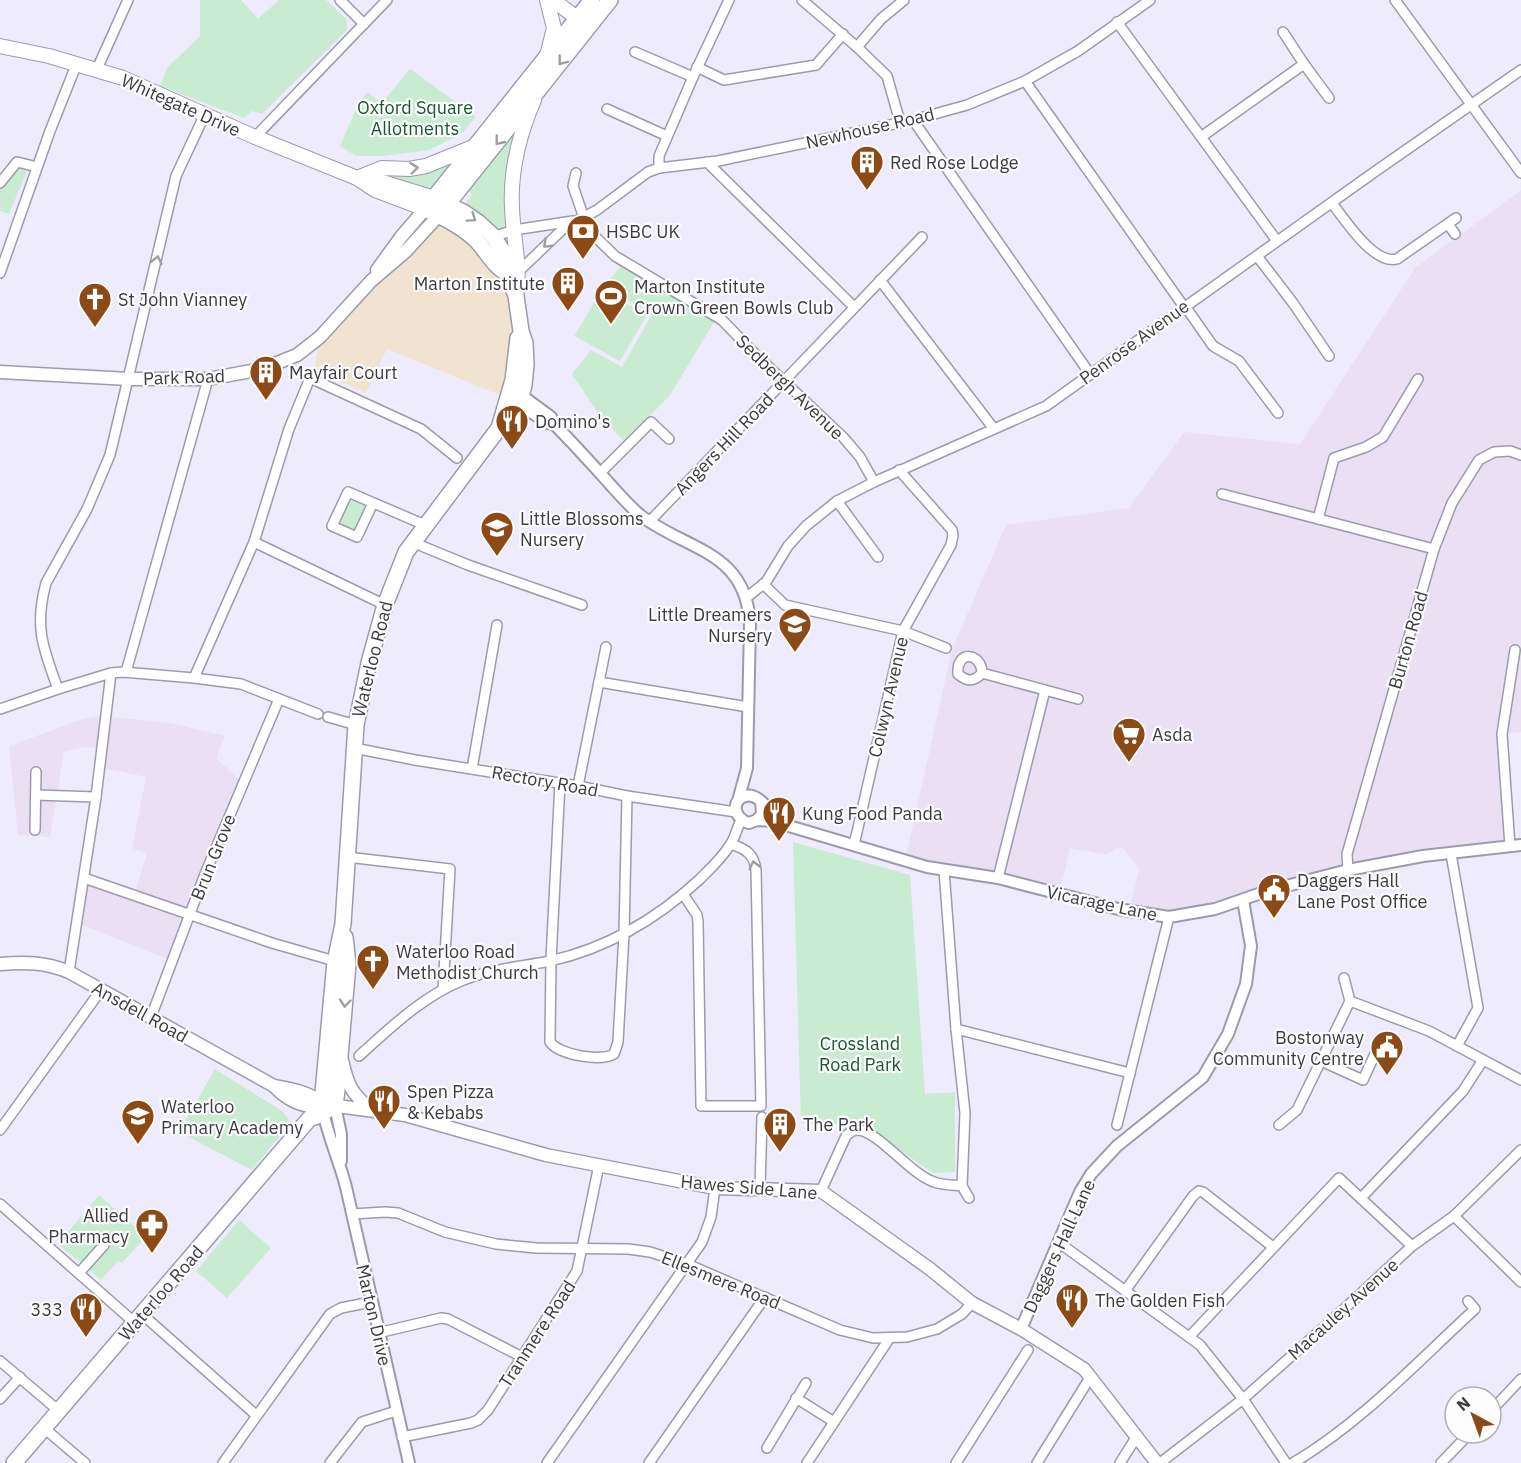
<svg xmlns="http://www.w3.org/2000/svg" width="1521" height="1463" font-family="'IBM Plex Sans',sans-serif">
<style>
.commercial{fill:#f0e3cf}
.industrial{fill:#ebdff4}
.green{fill:#c8ebd1}
.lines{fill:none;stroke-linecap:round;stroke-linejoin:round}
.minor-casing{stroke:#9c9bac;stroke-width:12}
.tertiary-casing{stroke:#9c9bac;stroke-width:14}
.secondary-casing{stroke:#9c9bac;stroke-width:15}
.primary-casing{stroke:#9c9bac;stroke-width:16}
.trunk-casing{stroke:#9c9bac;stroke-width:18}
.minor{stroke:#fff;stroke-width:9}
.tertiary{stroke:#fff;stroke-width:10}
.secondary{stroke:#fff;stroke-width:12}
.primary{stroke:#fff;stroke-width:14}
.trunk{stroke:#fff;stroke-width:15}
.oneway{stroke:#9e9da0}
.labels{text-anchor:middle;dominant-baseline:central;stroke-width:4.5;stroke-linejoin:round;paint-order:stroke}
.street-label{font-size:18px;fill:#3c3b42;stroke:#fcfcfc}
.park-label{font-size:18px;fill:#175831;stroke:#fcfcfc}
.poi-label{font-size:18px;fill:#3c3b42;stroke:#fcfcfc;text-anchor:start}
</style>
<rect width="100%" height="100%" fill="#eeecfc"/>
<polygon class="commercial" points="439,215 450,221 493,267 504,284 518,317 508,397 492,392 387,349 366,393 314,370 320,337"/>
<g class="industrial">
<polygon points="1521,190 1521,732 1503,734 1510,846 1423,856 1188,915 1129,911 1139,869 1124,849 1116,848 1106,855 1070,848 1059,895 905,861 952,649 1006,525 1129,508 1184,432 1300,444 1415,268"/>
<polygon points="101,716 171,723 225,736 216,758 243,783 173,961 77,923 84,878 134,894 147,854 132,848 146,777 99,767 102,748 84,747 64,752 50,837 18,835 9,746 80,720"/>
</g>
<g class="green">
<polygon points="200,0 241,0 258,19 279,0 326,0 347,20 347,30 262,114 252,111 244,118 160,86 167,68 200,36"/>
<polygon points="410,69 476,117 462,133 429,150 384,156 356,156 340,146 360,100 368,93 382,103"/>
<polygon points="519,129 507,228 495,232 462,207 472,195 468,190 514,132"/>
<polygon points="478,145 434,198 379,181 382,168 409,169"/>
<polygon points="17,168 27,171 9,214 0,211 0,187"/>
<polygon points="621,266 714,322 670,395 625,442 598,413 572,374 591,350 622,367 652,314 604,287"/>
<polygon points="602,290 647,315 620,361 574,336"/>
<polygon points="348,492 373,503 357,537 332,526"/>
<polygon points="793,842 910,875 925,1094 955,1092 955,1172 933,1173 863,1125 801,1123"/>
<polygon points="215,1069 282,1111 291,1122 252,1170 179,1132"/>
<polygon points="99,1195 146,1237 122,1263 118,1261 101,1280 58,1244"/>
<polygon points="239,1220 271,1248 227,1298 196,1271"/>
</g>
<g class="lines">
<defs>
<g id="minor">
<polyline points="340,0 364,24"/>
<polyline points="802,0 857,47 887,76 900,122"/>
<polyline points="1395,0 1521,173"/>
<polyline points="1117,22 1277,241"/>
<polyline points="857,47 881,19 904,0"/>
<polyline points="635,52 693,77"/>
<polyline points="1304,64 1329,98"/>
<polyline points="697,67 724,80 816,65 843,34"/>
<polyline points="97,69 128,0"/>
<polyline points="1025,81 1184,307"/>
<polyline points="607,109 667,136"/>
<polyline points="913,120 1090,374"/>
<polyline points="255,137 387,0"/>
<polyline points="1201,137 1304,64 1283,32"/>
<polyline points="707,162 854,307"/>
<polyline points="659,168 659,156 693,77 729,0"/>
<polyline points="576,173 573,186 584,218"/>
<polyline points="0,183 17,162 37,167"/>
<path d="M1332,203C1345,220 1374,265 1397,259L1456,218"/>
<polyline points="578,220 615,256 722,320 755,354 843,437 860,457 874,482"/>
<polyline points="1448,224 1455,234"/>
<polyline points="490,238 514,230 573,221"/>
<polyline points="1257,256 1293,303 1329,356"/>
<polyline points="518,272 564,228 597,210 648,172 659,168 718,161 839,136 913,120 967,105 1025,81 1078,51 1150,0"/>
<polyline points="0,273 50,131 77,63"/>
<polyline points="880,280 994,429"/>
<polyline points="1185,306 1213,346 1239,361 1278,413"/>
<polyline points="600,473 651,422 669,439"/>
<polyline points="1222,494 1434,549"/>
<polyline points="837,501 878,557"/>
<polyline points="373,503 357,537 332,526 348,492 425,525"/>
<polyline points="1318,519 1334,458 1366,447 1383,437 1418,379"/>
<polyline points="650,521 922,237"/>
<polyline points="254,542 385,605"/>
<polyline points="412,542 468,565 582,605"/>
<polyline points="763,584 785,605 903,631 946,648"/>
<polyline points="746,598 766,582 788,546 806,526 837,501 874,482 1046,406 1373,173 1521,70"/>
<polyline points="126,672 208,379"/>
<path d="M982,673C982,653 956,649 958,674C967,682 974,682 982,673L1078,699"/>
<polyline points="194,678 254,542 289,429 310,378 421,429 457,458"/>
<polyline points="599,682 748,707"/>
<path d="M58,689C43,648 34,627 46,583L87,509L110,455L176,176L205,114"/>
<polyline points="0,709 58,689 111,673 123,672 194,678 241,684 318,714"/>
<polyline points="328,717 356,725"/>
<polyline points="354,748 415,760 578,786 627,796 736,812"/>
<polyline points="472,769 497,625"/>
<path d="M560,783L551,960L550,1042C559,1055 601,1062 614,1054L618,1042L624,934L627,796"/>
<polyline points="578,786 606,647"/>
<polyline points="36,795 96,797"/>
<polyline points="35,830 36,772"/>
<polyline points="854,845 903,631 951,545 953,535 952,530 899,470"/>
<polyline points="1510,846 1502,734 1515,650"/>
<polyline points="1451,854 1478,1008 1457,1046"/>
<polyline points="347,857 450,869 443,989"/>
<polyline points="944,870 956,1029 965,1113 962,1186"/>
<polyline points="1348,870 1347,854 1434,549 1452,503 1479,460 1494,452 1510,451 1521,455"/>
<polyline points="84,878 272,943 338,962"/>
<polyline points="998,878 1045,690"/>
<path d="M683,894L697,915L698,922L701,1106H761L756,870C754,854 746,849 731,844"/>
<polyline points="69,972 96,797 111,673"/>
<polyline points="1344,978 1350,1001 1429,1031 1521,1080"/>
<polyline points="151,1017 205,874 279,699"/>
<polyline points="956,1029 1130,1073"/>
<path d="M359,1056C390,1028 422,997 461,981C489,969 520,967 550,961C608,948 657,919 700,879C711,868 722,858 730,845C735,838 737,828 741,820"/>
<polyline points="1321,1061 1363,1080 1375,1054"/>
<polyline points="1117,1125 1169,917"/>
<polyline points="1279,1125 1297,1110 1350,1001"/>
<polyline points="0,1130 101,990"/>
<polyline points="760,1188 762,1117"/>
<path d="M821,1191L846,1136C849,1133 852,1130 858,1130C878,1131 910,1174 934,1182C942,1185 953,1185 962,1186L969,1198"/>
<polyline points="1361,1198 1463,1091 1483,1060"/>
<polyline points="0,1204 135,1323"/>
<polyline points="352,1214 385,1212 398,1213 445,1232 496,1244 536,1248 628,1249 650,1252 687,1264 840,1330 873,1338 907,1337 937,1329 962,1314 972,1303"/>
<polyline points="1454,1216 1521,1282"/>
<polyline points="1058,1242 1200,1345 1243,1399 1286,1463"/>
<polyline points="79,1273 104,1245"/>
<polyline points="1125,1291 1193,1196 1199,1191 1203,1192 1273,1247"/>
<polyline points="143,1315 256,1415"/>
<polyline points="378,1333 441,1318 448,1319 522,1357"/>
<polyline points="1189,1337 1339,1178 1412,1246"/>
<polyline points="0,1361 59,1411"/>
<polyline points="796,1398 834,1422"/>
<polyline points="0,1399 20,1377"/>
<polyline points="1491,1411 1521,1379"/>
<polyline points="44,1428 85,1463"/>
<polyline points="402,1437 471,1423 478,1420 488,1410 577,1271 599,1165"/>
<polyline points="767,1448 806,1383"/>
<polyline points="223,1463 330,1314 341,1308 371,1302"/>
<polyline points="330,1463 362,1422 396,1411"/>
<polyline points="547,1463 702,1242 711,1217 715,1188"/>
<polyline points="649,1463 765,1297"/>
<polyline points="807,1463 889,1339"/>
<polyline points="956,1463 1028,1350"/>
<polyline points="1037,1463 1091,1376"/>
<polyline points="1120,1463 1137,1436"/>
<polyline points="1160,1463 1243,1399 1331,1321 1412,1246 1454,1216 1521,1150"/>
<path d="M1293,1463C1361,1423 1417,1362 1475,1309L1468,1301"/>
<polyline points="1441,1463 1470,1433"/>
</g>
<g id="tertiary">
<path d="M517,392L551,417L554,424C573,443 590,462 608,482C618,493 628,505 640,515C687,551 746,550 750,624L747,768L738,801"/>
<polyline points="513,401 548,423 554,424"/>
<path d="M761,801L762,814L757,820L749,823C735,820 729,800 746,796C759,792 773,816 783,823"/>
<polyline points="757,820 772,821 927,867 998,878 1118,909 1169,917 1215,909 1267,891 1348,870 1423,856 1521,845"/>
<polyline points="335,1106 341,1134 341,1161"/>
<path d="M322,1108C328,1136 339,1160 346,1187L409,1463"/>
<polyline points="1021,1329 1080,1192 1091,1174 1117,1146 1203,1077 1228,1034 1246,984 1251,946 1243,900"/>
</g>
<g id="secondary">
<polyline points="377,270 401,237 425,209"/>
<polyline points="0,372 129,379 208,379 262,369 297,355 320,337 371,281 406,251 439,215"/>
<path d="M0,964C26,962 45,962 69,972L274,1086C286,1099 304,1110 322,1104L405,1115L546,1155L715,1188L821,1191L930,1269L972,1303L1021,1329L1084,1369L1157,1463"/>
<path d="M342,1060C347,1084 352,1095 372,1110"/>
<path d="M274,1086C290,1089 311,1092 322,1104"/>
</g>
<g id="primary">
<polyline points="553,0 585,24"/>
<polyline points="0,46 49,56 123,78 255,137 357,178 375,190 425,209"/>
<polyline points="547,56 554,28 547,0"/>
<polyline points="357,178 382,168 409,169 426,166 478,145"/>
<polyline points="359,179 379,181 434,198"/>
<path d="M516,296C521,266 513,238 512,208C510,171 519,135 534,100"/>
</g>
<g id="trunk">
<polyline points="442,211 610,0"/>
<path d="M508,274C493,266 487,251 475,239C461,226 443,217 425,209L592,0"/>
<polyline points="499,428 513,380 518,338"/>
<polyline points="315,1117 335,1106 337,1090 348,964 345,937"/>
<polyline points="14,1463 322,1104 335,962 343,924 356,725 369,663 385,605 406,552 499,428 512,414 519,404 524,385 526,364 525,343 521,331 516,296 508,274 509,261 493,236 479,223 463,212 434,198"/>
</g>
</defs>
<use href="#minor" class="minor-casing"/>
<use href="#tertiary" class="tertiary-casing"/>
<use href="#secondary" class="secondary-casing"/>
<use href="#primary" class="primary-casing"/>
<use href="#trunk" class="trunk-casing"/>
<use href="#minor" class="minor"/>
<use href="#tertiary" class="tertiary"/>
<use href="#secondary" class="secondary"/>
<use href="#primary" class="primary"/>
<use href="#trunk" class="trunk"/>
</g>
<defs><path id="oneway-chevron" d="M-2-3.5L2.5 0L-2 3.5" fill="none" stroke-width="1.6" stroke-linecap="round" stroke-linejoin="round" transform="scale(1.5)"/></defs>
<g class="oneway">
<use href="#oneway-chevron" transform="translate(562 61) rotate(128)"/>
<use href="#oneway-chevron" transform="translate(499 141) rotate(129)"/>
<use href="#oneway-chevron" transform="translate(414 168) rotate(-6)"/>
<use href="#oneway-chevron" transform="translate(472 218) rotate(35)"/>
<use href="#oneway-chevron" transform="translate(547 244) rotate(136)"/>
<use href="#oneway-chevron" transform="translate(157 260) rotate(-77)"/>
<use href="#oneway-chevron" transform="translate(754 865) rotate(-105)"/>
<use href="#oneway-chevron" transform="translate(345 1003) rotate(95)"/>
</g>
<defs>
<symbol id="building-pin" viewBox="-11 -11 22 30"><path d="M0 17L-7.5 6A9.5 9.5 0 1 1 7.5 6Z" fill="#8c4b16" stroke="#fcfcfc"/><path d="M-4-6H4V6H1V3H-1V6H-4ZM-2.5-4.3h1.7v1.8h-1.7ZM.8-4.3h1.7v1.8H.8ZM-2.5-1h1.7V.8h-1.7ZM.8-1h1.7V.8H.8Z" fill="#fff"/></symbol>
<symbol id="bank-pin" viewBox="-11 -11 22 30"><path d="M0 17L-7.5 6A9.5 9.5 0 1 1 7.5 6Z" fill="#8c4b16" stroke="#fcfcfc"/><path d="M-6-4H6V4H-6ZM0-2.3a2.3 2.3 0 1 0 0 4.6a2.3 2.3 0 1 0 0-4.6Z" fill="#fff"/></symbol>
<symbol id="stadium-pin" viewBox="-11 -11 22 30"><path d="M0 17L-7.5 6A9.5 9.5 0 1 1 7.5 6Z" fill="#8c4b16" stroke="#fcfcfc"/><path d="M0-5a6.5 5 0 1 0 0 10a6.5 5 0 1 0 0-10ZM-3.5-1.8h7v3.6h-7Z" fill="#fff"/></symbol>
<symbol id="church-pin" viewBox="-11 -11 22 30"><path d="M0 17L-7.5 6A9.5 9.5 0 1 1 7.5 6Z" fill="#8c4b16" stroke="#fcfcfc"/><path d="M-1.2-6h2.4v3.5h3.3v2.4h-3.3V6h-2.4V-.1h-3.3v-2.4h3.3Z" fill="#fff"/></symbol>
<symbol id="restaurant-pin" viewBox="-11 -11 22 30"><path d="M0 17L-7.5 6A9.5 9.5 0 1 1 7.5 6Z" fill="#8c4b16" stroke="#fcfcfc"/><path d="M-5-6h1v4h1v-4h1v4h1v-4h1v5L-1.5 .5V6h-2V.5L-5-1ZM5-6V6H3V1.5H1.5Q1.5-4 5-6Z" fill="#fff"/></symbol>
<symbol id="school-pin" viewBox="-11 -11 22 30"><path d="M0 17L-7.5 6A9.5 9.5 0 1 1 7.5 6Z" fill="#8c4b16" stroke="#fcfcfc"/><path d="M0-5L7-2L0 1L-7-2ZM-4 1L0 2.5L4 1V4Q0 6-4 4Z" fill="#fff"/></symbol>
<symbol id="supermarket-pin" viewBox="-11 -11 22 30"><path d="M0 17L-7.5 6A9.5 9.5 0 1 1 7.5 6Z" fill="#8c4b16" stroke="#fcfcfc"/><path d="M-6-5.5h2.5l.6 2H6L4.5 2H-2.5L-4.4-4H-6ZM-1.5 3.2a1.3 1.3 0 1 0 .1 0ZM3 3.2a1.3 1.3 0 1 0 .1 0Z" fill="#fff"/></symbol>
<symbol id="civic-pin" viewBox="-11 -11 22 30"><path d="M0 17L-7.5 6A9.5 9.5 0 1 1 7.5 6Z" fill="#8c4b16" stroke="#fcfcfc"/><path d="M-.6-6.5H3V-4.5H.6V-3L4-1V1h2V6H-6V1h2V-1L-.6-3ZM-1.2 2.5V6h2.4V2.5Z" fill="#fff"/></symbol>
<symbol id="pharmacy-pin" viewBox="-11 -11 22 30"><path d="M0 17L-7.5 6A9.5 9.5 0 1 1 7.5 6Z" fill="#8c4b16" stroke="#fcfcfc"/><path d="M-2-6h4v4h4v4h-4v4h-4v-4h-4v-4h4Z" fill="#fff"/></symbol>
</defs>
<g fill-rule="evenodd">
<use href="#building-pin" x="848" y="143" width="38" height="52"/>
<use href="#bank-pin" x="564" y="212" width="38" height="52"/>
<use href="#building-pin" x="549" y="264" width="38" height="52"/>
<use href="#stadium-pin" x="592" y="277" width="38" height="52"/>
<use href="#church-pin" x="76" y="280" width="38" height="52"/>
<use href="#building-pin" x="247" y="353" width="38" height="52"/>
<use href="#restaurant-pin" x="493" y="402" width="38" height="52"/>
<use href="#school-pin" x="478" y="509" width="38" height="52"/>
<use href="#school-pin" x="776" y="605" width="38" height="52"/>
<use href="#supermarket-pin" x="1110" y="715" width="38" height="52"/>
<use href="#restaurant-pin" x="760" y="794" width="38" height="52"/>
<use href="#civic-pin" x="1255" y="871" width="38" height="52"/>
<use href="#church-pin" x="354" y="942" width="38" height="52"/>
<use href="#civic-pin" x="1368" y="1028" width="38" height="52"/>
<use href="#restaurant-pin" x="365" y="1082" width="38" height="52"/>
<use href="#school-pin" x="119" y="1097" width="38" height="52"/>
<use href="#building-pin" x="761" y="1105" width="38" height="52"/>
<use href="#pharmacy-pin" x="133" y="1206" width="38" height="52"/>
<use href="#restaurant-pin" x="1053" y="1281" width="38" height="52"/>
<use href="#restaurant-pin" x="67" y="1290" width="38" height="52"/>
</g>
<g class="labels">
<g class="street-label">
<text transform="translate(181 105) rotate(24)">Whitegate Drive</text>
<text transform="translate(870 128) rotate(-13)">Newhouse Road</text>
<text transform="translate(1134 342) rotate(-36)">Penrose Avenue</text>
<text transform="translate(184 377) rotate(-2)">Park Road</text>
<text transform="translate(790 387) rotate(44)">Sedbergh Avenue</text>
<text transform="translate(724 444) rotate(-46)">Angers Hill Road</text>
<text transform="translate(1408 640) rotate(-74)">Burton Road</text>
<text transform="translate(372 659) rotate(-76)">Waterloo Road</text>
<text transform="translate(888 697) rotate(-77)">Colwyn Avenue</text>
<text transform="translate(545 781) rotate(10)">Rectory Road</text>
<text transform="translate(213 857) rotate(-68)">Brun Grove</text>
<text transform="translate(1102 903) rotate(12)">Vicarage Lane</text>
<text transform="translate(140 1012) rotate(29)">Ansdell Road</text>
<text transform="translate(749 1187) rotate(5)">Hawes Side Lane</text>
<text transform="translate(1059 1246) rotate(-65)">Daggers Hall Lane</text>
<text transform="translate(721 1280) rotate(22)">Ellesmere Road</text>
<text transform="translate(161 1293) rotate(-49)">Waterloo Road</text>
<text transform="translate(1343 1309) rotate(-42)">Macauley Avenue</text>
<text transform="translate(374 1315) rotate(77)">Marton Drive</text>
<text transform="translate(537 1334) rotate(-57)">Tranmere Road</text>
</g>
<g class="park-label">
<text x="415" y="107">Oxford Square<tspan x="415" dy="21">Allotments</tspan></text>
<text x="860" y="1043">Crossland<tspan x="860" dy="21">Road Park</tspan></text>
</g>
<g class="poi-label">
<text x="890" y="162">Red Rose Lodge</text>
<text x="606" y="231">HSBC UK</text>
<text x="545" y="283" text-anchor="end">Marton Institute</text>
<text x="634" y="286">Marton Institute<tspan x="634" dy="21">Crown Green Bowls Club</tspan></text>
<text x="118" y="299">St John Vianney</text>
<text x="289" y="372">Mayfair Court</text>
<text x="535" y="421">Domino's</text>
<text x="520" y="518">Little Blossoms<tspan x="520" dy="21">Nursery</tspan></text>
<text x="772" y="614" text-anchor="end">Little Dreamers<tspan x="772" dy="21">Nursery</tspan></text>
<text x="1152" y="734">Asda</text>
<text x="802" y="813">Kung Food Panda</text>
<text x="1297" y="880">Daggers Hall<tspan x="1297" dy="21">Lane Post Office</tspan></text>
<text x="396" y="951">Waterloo Road<tspan x="396" dy="21">Methodist Church</tspan></text>
<text x="1364" y="1037" text-anchor="end">Bostonway<tspan x="1364" dy="21">Community Centre</tspan></text>
<text x="407" y="1091">Spen Pizza<tspan x="407" dy="21">&amp; Kebabs</tspan></text>
<text x="161" y="1106">Waterloo<tspan x="161" dy="21">Primary Academy</tspan></text>
<text x="803" y="1124">The Park</text>
<text x="129" y="1215" text-anchor="end">Allied<tspan x="129" dy="21">Pharmacy</tspan></text>
<text x="1095" y="1300">The Golden Fish</text>
<text x="63" y="1309" text-anchor="end">333</text>
</g>
</g>
<g transform="translate(1473 1415) rotate(319)"><circle r="28" fill="#fcfcfc" stroke="#afafb2" stroke-width="1.5"/>
<path d="M0-4.5L10 22L0 15L-10 22Z" fill="#8c4b16"/>
<text y="-9" font-size="16" font-weight="bold" text-anchor="middle" fill="#3c3b42">N</text>
</g>
</svg>
